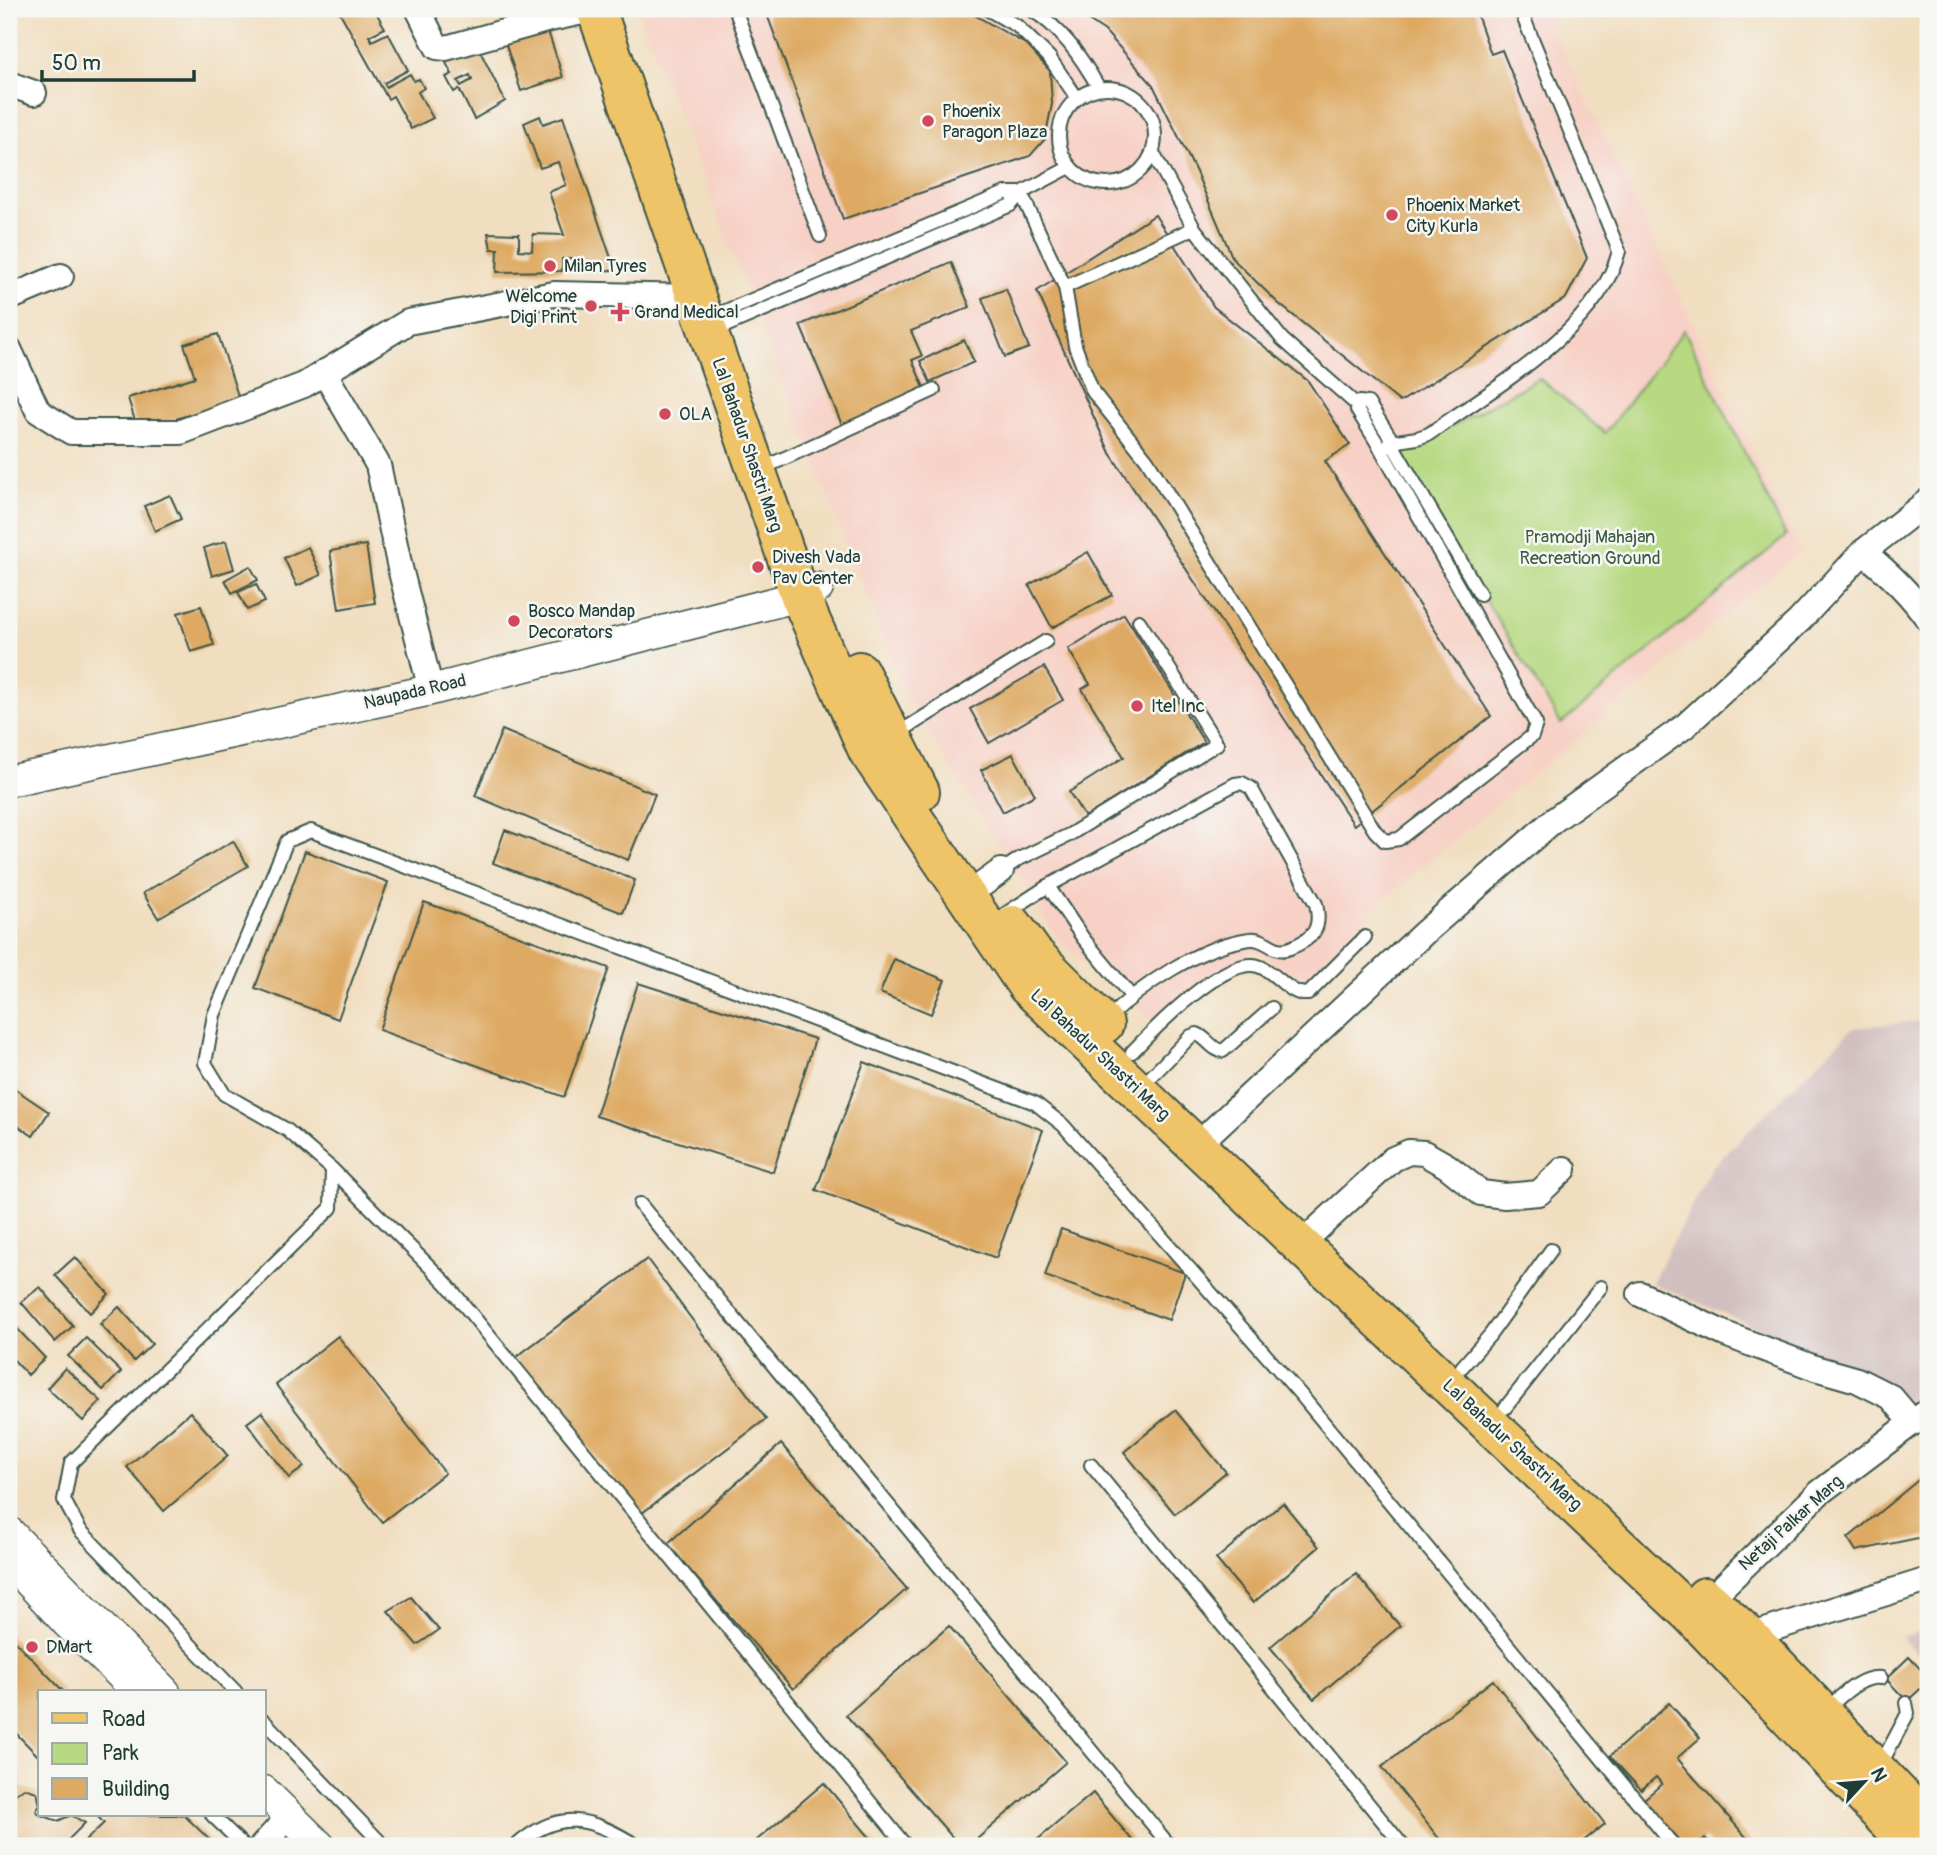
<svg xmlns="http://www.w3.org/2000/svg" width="1937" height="1855" font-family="Pangolin,sans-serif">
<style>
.built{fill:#f7d1c6}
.industrial{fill:#d2bfbf}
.green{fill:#b6d981;stroke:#6a8b5a;stroke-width:2}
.building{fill:#deaa63;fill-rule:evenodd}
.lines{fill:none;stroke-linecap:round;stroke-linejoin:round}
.service-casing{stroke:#3e5549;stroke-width:16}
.minor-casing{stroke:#3e5549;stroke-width:28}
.tertiary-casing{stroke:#3e5549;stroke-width:33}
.primary-casing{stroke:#3e5549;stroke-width:42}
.service{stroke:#fff;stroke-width:12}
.minor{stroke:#fff;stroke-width:24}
.tertiary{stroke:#fff;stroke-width:30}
.primary{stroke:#efc469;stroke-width:38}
.poi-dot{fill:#d1495b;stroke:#f6f6f2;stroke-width:2.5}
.labels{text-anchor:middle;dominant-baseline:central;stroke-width:5;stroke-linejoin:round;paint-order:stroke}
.poi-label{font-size:18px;fill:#1f3d34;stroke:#f6f6f2;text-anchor:start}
.street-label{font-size:18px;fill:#1f3d34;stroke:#f6f6f2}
.park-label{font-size:18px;fill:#3d5c43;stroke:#f6f6f2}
</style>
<rect width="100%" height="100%" fill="#f6f6f2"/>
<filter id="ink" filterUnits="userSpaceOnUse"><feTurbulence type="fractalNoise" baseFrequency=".0143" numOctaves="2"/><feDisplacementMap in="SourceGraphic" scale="14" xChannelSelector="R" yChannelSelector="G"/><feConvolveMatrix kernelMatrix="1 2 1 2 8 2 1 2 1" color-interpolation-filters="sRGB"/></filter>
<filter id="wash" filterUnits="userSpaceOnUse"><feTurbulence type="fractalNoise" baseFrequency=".00686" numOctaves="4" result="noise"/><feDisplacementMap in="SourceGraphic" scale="28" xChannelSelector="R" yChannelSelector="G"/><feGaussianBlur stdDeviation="1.57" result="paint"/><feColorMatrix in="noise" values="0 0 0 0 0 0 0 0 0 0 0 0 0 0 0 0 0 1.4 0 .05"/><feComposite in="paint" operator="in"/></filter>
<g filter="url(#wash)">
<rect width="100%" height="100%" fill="#f1dec0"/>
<polygon class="built" points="637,9 1544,9 1801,552 1386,897 1306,984 1255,951 1156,1024 1058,940 906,696"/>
<g class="industrial">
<polygon points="1928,1020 1928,1401 1914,1410 1861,1372 1652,1283 1711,1168 1853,1028"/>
<polygon points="1928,1629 1928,1665 1901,1637"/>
</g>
<polygon class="green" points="1684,330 1786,536 1561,724 1398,456 1539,378 1605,433"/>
<g id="blocks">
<g class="building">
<polygon points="338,9 374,9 385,28 369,36 372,41 388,33 408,70 384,83 386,87 410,74 414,81 419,79 424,88 418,92 433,118 411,129 393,96 388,99"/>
<polygon points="423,9 456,9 427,19"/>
<polygon points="495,9 519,9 497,16"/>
<polygon points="765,9 964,9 1027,45 1050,71 1052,104 1045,139 1030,156 843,219"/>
<polygon points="1072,9 1475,9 1491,54 1502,50 1587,258 1566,298 1400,402 1278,303 1233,259 1196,172 1153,85 1105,31"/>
<polygon points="547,28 563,77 521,91 505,42"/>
<path d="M479,49L505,101L474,119L459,89L454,92L446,77L452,74L445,61L466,50ZM470,75L472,80L461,86L458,81Z"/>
<polygon points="540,116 543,124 563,117 615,270 582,271 582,259 562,259 562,271 497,272 498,249 491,249 488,233 519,234 519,250 532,251 533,234 564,235 549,192 566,185 558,162 540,168 524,123"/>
<polygon points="1155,215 1214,307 1308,381 1350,445 1325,461 1491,716 1354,825 1110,453 1037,291"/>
<polygon points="951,262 970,307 911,331 922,356 912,360 925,390 842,425 800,325"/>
<polygon points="1006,289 1029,348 1005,357 982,298"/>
<polygon points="218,334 239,399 138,431 128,398 195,377 184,344"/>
<polygon points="964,340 974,362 930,382 920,361"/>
<polygon points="170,495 181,519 155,531 144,506"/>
<polygon points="226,541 234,569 212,576 204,548"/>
<polygon points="366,545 375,603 339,609 330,551"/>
<polygon points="308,547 321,575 297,586 284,558"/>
<polygon points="1088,552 1112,595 1052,628 1029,585"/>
<polygon points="250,566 258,580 232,593 225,580"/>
<polygon points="256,584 265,602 247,610 238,592"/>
<polygon points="201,606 214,645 191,652 178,613"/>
<polygon points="1124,614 1204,742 1085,817 1069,792 1124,757 1082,689 1090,684 1068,649"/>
<polygon points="1044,667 1063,700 989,743 970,709"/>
<polygon points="502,730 655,794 628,860 475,796"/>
<polygon points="1013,754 1035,795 1003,812 981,770"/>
<polygon points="505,830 635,880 623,913 493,863"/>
<polygon points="233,841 248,866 158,918 143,893"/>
<polygon points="305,851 388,882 338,1019 255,988"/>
<polygon points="424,902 609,968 564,1097 379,1030"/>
<polygon points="894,959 945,980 931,1014 880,993"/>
<polygon points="638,983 815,1039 773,1172 596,1116"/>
<polygon points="864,1062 1043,1130 996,1258 816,1190"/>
<polygon points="9,1085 49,1112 33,1136 9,1120"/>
<polygon points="1061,1229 1185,1273 1169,1320 1045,1276"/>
<polygon points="75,1257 109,1294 90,1313 55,1275"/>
<polygon points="647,1259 766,1419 642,1513 515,1358"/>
<polygon points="40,1287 73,1326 55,1342 21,1302"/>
<polygon points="119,1307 152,1344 134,1361 100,1324"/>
<polygon points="9,1320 45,1358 28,1375 9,1355"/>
<polygon points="338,1336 445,1473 382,1522 276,1385"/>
<polygon points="86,1338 121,1372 103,1390 68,1356"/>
<polygon points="65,1368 101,1401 83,1421 47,1388"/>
<polygon points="1175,1410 1226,1472 1175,1514 1124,1452"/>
<polygon points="190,1412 228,1456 164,1511 127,1467"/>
<polygon points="262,1412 304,1467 289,1478 247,1423"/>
<polygon points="781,1444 907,1589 793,1689 667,1544"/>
<polygon points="1928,1472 1928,1536 1856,1551 1848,1538"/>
<polygon points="1283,1503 1319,1547 1253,1603 1216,1559"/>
<polygon points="1356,1574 1400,1626 1314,1699 1270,1647"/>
<polygon points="411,1597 439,1630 417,1645 388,1611"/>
<polygon points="949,1626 1066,1762 969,1846 960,1846 846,1715"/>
<polygon points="9,1635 64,1692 40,1692 40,1758 9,1726"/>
<polygon points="1909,1657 1928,1677 1928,1682 1907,1701 1886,1679"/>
<polygon points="1493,1680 1605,1824 1577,1846 1445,1846 1382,1767"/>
<polygon points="1669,1703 1700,1738 1677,1758 1754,1846 1712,1846 1705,1838 1697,1846 1684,1846 1643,1800 1662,1784 1656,1777 1641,1790 1610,1756"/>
<polygon points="9,1749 11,1749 14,1795 24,1788 37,1792 40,1805 36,1811 40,1815 58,1821 71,1815 85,1823 62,1846 9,1846"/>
<polygon points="824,1783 877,1846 750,1846"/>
<polygon points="1093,1793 1137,1846 1030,1846"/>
<polygon points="96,1815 184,1815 216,1846 90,1846 85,1841 104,1823"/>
</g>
</g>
</g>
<g filter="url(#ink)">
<use href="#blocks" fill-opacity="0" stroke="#3e5549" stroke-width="2"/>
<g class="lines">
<defs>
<g id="service">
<polyline points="735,9 820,236"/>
<polyline points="987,9 1017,26 1049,57 1077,98"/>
<path d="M1030,9C1061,27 1081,57 1099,88"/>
<circle cx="1107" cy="136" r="48"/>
<polyline points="1153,153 1194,228 1282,339 1357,405"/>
<polyline points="1021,193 1065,287 1194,228"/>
<polyline points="1065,287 1075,346 1093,392 1147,460 1375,831 1385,841 1399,839 1532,736 1536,724 1379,446"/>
<polyline points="723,312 1005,193 1021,193"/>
<polyline points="728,325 1011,205 1021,193 1070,167"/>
<polygon points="1360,402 1368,403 1390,437 1389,446 1384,448 1379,446 1357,410"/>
<polyline points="774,463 934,390"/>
<path d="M1480,594L1391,442L1417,438L1429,434C1491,390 1600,328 1619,251L1520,9"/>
<polyline points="895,735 1046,641"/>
<polyline points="1001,871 1019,859 1069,835 1217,744 1139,621"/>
<polyline points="1048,886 1083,938 1131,996"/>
<path d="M1005,914L1048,886L1235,784L1242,783L1251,788L1316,904C1322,929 1313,939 1290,948C1273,955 1267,937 1250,939C1199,946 1142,985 1106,1020"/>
<path d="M1132,1052C1154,1029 1225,956 1258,966C1276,971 1289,996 1308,994L1365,937"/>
<path d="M1139,1089L1191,1036L1197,1034C1207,1038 1213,1051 1223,1051L1272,1008"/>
<polyline points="332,1169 446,1283 906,1846"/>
<polyline points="640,1204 1170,1846"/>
<polyline points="1462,1367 1490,1335 1551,1250"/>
<polyline points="1505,1408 1601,1287"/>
<polyline points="1091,1465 1403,1846"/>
<polyline points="236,1692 80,1530 64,1500 71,1463 331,1208 332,1169 287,1130 224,1094 205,1063 214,1015 287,841 311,831 1035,1103 1063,1125 1301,1395 1674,1846"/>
<path d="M1825,1710C1840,1698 1860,1675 1881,1678"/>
<polyline points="264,1721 384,1846"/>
<polyline points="1880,1766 1908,1713 1906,1703"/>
<polyline points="212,1815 244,1846"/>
<path d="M516,1846C559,1807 593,1818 637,1846"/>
</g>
<g id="minor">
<polyline points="418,9 437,47 446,48 550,19 596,9"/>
<polyline points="9,84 34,93"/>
<polyline points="9,298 61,276"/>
<polyline points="9,349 38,411 71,432 181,432 304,385 408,322 554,294 696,297"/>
<polyline points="324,372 378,465 400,568 431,690"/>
<path d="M1863,552C1888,572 1910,593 1928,619"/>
<polyline points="983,884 1001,871"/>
<polyline points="1199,1149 1212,1131 1425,932 1554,820 1685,726 1799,621 1863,552 1928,501"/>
<polyline points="1316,1230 1393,1159 1409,1152 1424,1153 1447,1166 1481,1193 1505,1196 1539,1193 1564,1169"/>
<polyline points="1640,1294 1725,1334 1815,1368 1857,1380 1891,1397 1913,1423"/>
<polyline points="1699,1610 1819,1493 1928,1411"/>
<polyline points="1749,1636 1928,1580"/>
<polyline points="262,1846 289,1816"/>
</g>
<g id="tertiary">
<polyline points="9,781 431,690 800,596 818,588"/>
<polyline points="9,1532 165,1692"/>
<polyline points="16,1568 68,1624 128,1682"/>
<polyline points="264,1791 320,1846"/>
</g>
<g id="primary">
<polyline points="596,9 800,596 868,751 1027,986 1692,1616 1911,1846"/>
<polyline points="859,671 920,792"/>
<polyline points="1013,925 1033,953 1104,1024"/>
<polyline points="1705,1597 1749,1636 1928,1824"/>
</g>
</defs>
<use href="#service" class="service-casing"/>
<use href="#minor" class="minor-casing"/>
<use href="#tertiary" class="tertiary-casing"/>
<use href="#primary" class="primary-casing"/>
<use href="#service" class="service"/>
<use href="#minor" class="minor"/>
<use href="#tertiary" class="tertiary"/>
<use href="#primary" class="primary"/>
</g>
</g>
<g class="poi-dot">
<circle cx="928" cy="121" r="7"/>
<circle cx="1392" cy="215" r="7"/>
<circle cx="550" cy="266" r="7"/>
<circle cx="591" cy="306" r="7"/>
<path d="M616.5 301.5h7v7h7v7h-7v7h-7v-7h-7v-7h7z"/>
<circle cx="665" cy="414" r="7"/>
<circle cx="758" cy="567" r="7"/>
<circle cx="514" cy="621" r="7"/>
<circle cx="1137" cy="706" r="7"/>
<circle cx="32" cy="1647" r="7"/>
</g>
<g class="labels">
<g class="poi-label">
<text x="942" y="111">Phoenix<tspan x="942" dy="21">Paragon Plaza</tspan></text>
<text x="1406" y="205">Phoenix Market<tspan x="1406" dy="21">City Kurla</tspan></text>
<text x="564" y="266">Milan Tyres</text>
<text x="577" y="296" text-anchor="end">Welcome<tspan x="577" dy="21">Digi Print</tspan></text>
<text x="634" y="312">Grand Medical</text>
<text x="679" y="414">OLA</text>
<text x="772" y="557">Divesh Vada<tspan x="772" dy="21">Pav Center</tspan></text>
<text x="528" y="611">Bosco Mandap<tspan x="528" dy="21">Decorators</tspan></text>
<text x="1151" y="706">Itel Inc</text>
<text x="46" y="1647">DMart</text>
</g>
<g class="street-label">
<text transform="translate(747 445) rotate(71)">Lal Bahadur Shastri Marg</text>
<text transform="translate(415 692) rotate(-13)">Naupada Road</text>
<text transform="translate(1100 1055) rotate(43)">Lal Bahadur Shastri Marg</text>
<text transform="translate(1512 1445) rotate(43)">Lal Bahadur Shastri Marg</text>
<text transform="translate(1791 1523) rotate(-42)">Netaji Palkar Marg</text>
</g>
<g class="park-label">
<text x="1590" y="537">Pramodji Mahajan<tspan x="1590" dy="21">Recreation Ground</tspan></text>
</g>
</g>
<rect width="1937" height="1855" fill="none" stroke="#f6f6f2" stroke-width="35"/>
<rect x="38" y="1690" width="228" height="126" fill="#f6f6f2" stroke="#a0aca6" stroke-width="2"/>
<rect x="52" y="1713" width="35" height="10" fill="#efc469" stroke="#a0aca6" stroke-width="2"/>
<text x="102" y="1726" font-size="21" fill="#1f3d34">Road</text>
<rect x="52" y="1743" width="35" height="21" fill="#b6d981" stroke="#a0aca6" stroke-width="2"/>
<text x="102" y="1760" font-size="21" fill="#1f3d34">Park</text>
<rect x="52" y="1778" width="35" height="21" fill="#deaa63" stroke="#a0aca6" stroke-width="2"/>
<text x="102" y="1796" font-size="21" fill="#1f3d34">Building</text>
<g transform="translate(1864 1782) rotate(64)" stroke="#f6f6f2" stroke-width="5" paint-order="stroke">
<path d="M0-5L12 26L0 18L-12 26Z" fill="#1f3d34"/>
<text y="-10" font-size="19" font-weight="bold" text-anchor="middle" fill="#1f3d34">N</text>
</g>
<path d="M42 70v10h152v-10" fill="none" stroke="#1f3d34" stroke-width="3.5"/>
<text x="52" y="70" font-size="21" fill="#1f3d34" stroke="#f6f6f2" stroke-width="5" paint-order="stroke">50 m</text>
</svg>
